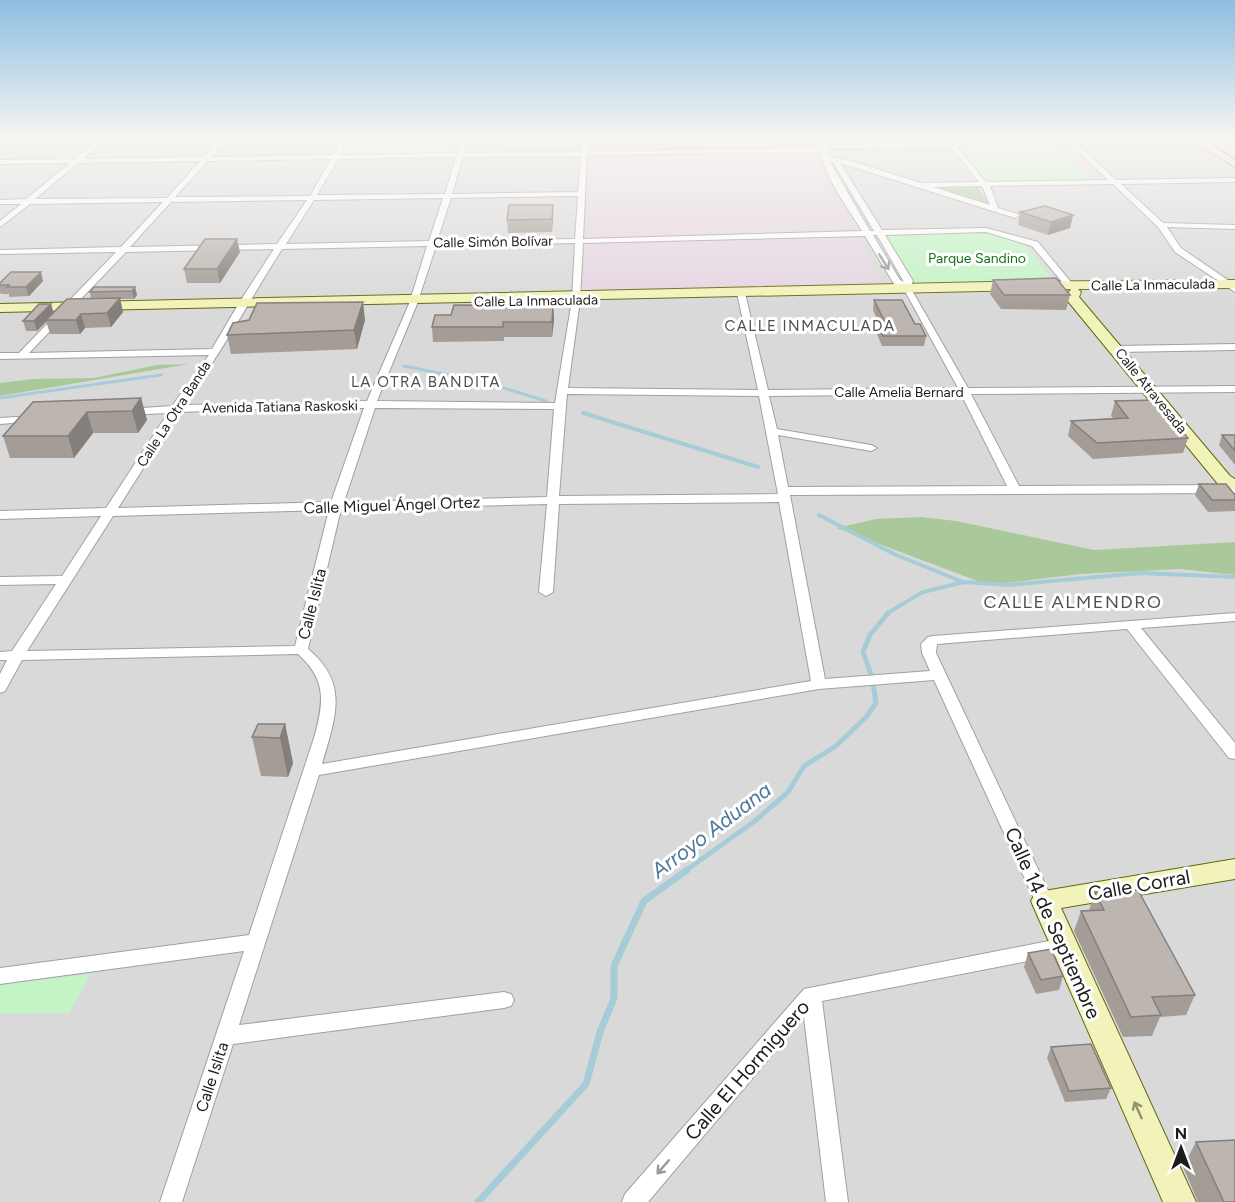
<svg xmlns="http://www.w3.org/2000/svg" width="1235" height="1202" font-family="Figtree,sans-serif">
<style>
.residential{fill:#dad9d9}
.industrial{fill:#e5d5e2}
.education{fill:#fcfbdc}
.forest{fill:#a9c99b}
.park{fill:#c2f4c5}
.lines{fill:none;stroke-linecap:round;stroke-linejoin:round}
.stream-far3{stroke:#a6cdd7;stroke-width:3}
.stream-far2{stroke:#a6cdd7;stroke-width:4}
.stream-far1{stroke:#a6cdd7;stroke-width:5}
.stream{stroke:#a6cdd7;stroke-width:7}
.street-casing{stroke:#a0a0a0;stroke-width:2}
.secondary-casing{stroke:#60690e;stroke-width:2}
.street{fill:#fff;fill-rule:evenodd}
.secondary{fill:#f2f3ba;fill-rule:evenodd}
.wall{fill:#a39c97}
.shaded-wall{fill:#847f7b}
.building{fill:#bdb5b0;stroke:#847f7b;stroke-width:1.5}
.oneway{stroke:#999}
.oneway2{stroke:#929273}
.labels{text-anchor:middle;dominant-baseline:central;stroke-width:6;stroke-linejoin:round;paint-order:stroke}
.far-street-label{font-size:14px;fill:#1c1c1c;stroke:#fff}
.far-park-label{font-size:14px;fill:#14701a;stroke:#fff}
.far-neighbourhood-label{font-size:15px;letter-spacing:1.5px;fill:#4f4f4f;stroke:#fff}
.street-label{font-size:16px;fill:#1c1c1c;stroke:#fff}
.neighbourhood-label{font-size:18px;letter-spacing:1.5px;fill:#4f4f4f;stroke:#fff}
.near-street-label{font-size:20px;fill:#1c1c1c;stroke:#fff}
.near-water-label{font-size:21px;font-style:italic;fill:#4e779c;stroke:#fff}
</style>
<rect width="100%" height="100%" fill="#ede9e3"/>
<rect class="residential" x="0" y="138" width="1235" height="1064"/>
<polygon class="industrial" points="811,151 883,286 581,293 590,215 588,154"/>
<polygon class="education" points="351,138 450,138 445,152 342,153"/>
<g class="forest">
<polygon points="978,187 989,204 938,188"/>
<polygon points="189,364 0,396 0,383 33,379 94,378 157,365"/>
<polygon points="921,517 956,521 1094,550 1235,542 1235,575 1180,569 1081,574 988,585 837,528 876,519"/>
</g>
<g class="park">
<polygon points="1059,147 1089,180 984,181 956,149"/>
<polygon points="983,231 1025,245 1055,283 914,286 882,235"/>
<polygon points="91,974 69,1013 0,1014 0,984"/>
</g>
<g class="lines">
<g class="stream-far3">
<polyline points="404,366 487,383 546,401"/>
<polyline points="0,398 161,375"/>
<polyline points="583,413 588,414"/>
</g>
<g class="stream-far2">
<polyline points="583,413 758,467"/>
<polyline points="819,515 894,554 963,582"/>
<polyline points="886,614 923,592 964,582 1007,585 1141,573 1235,577"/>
</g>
<polyline class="stream-far1" points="685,871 755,821 788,792 804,766 836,746 866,717 876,703 872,677 863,652 870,635 888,613"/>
<polyline class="stream" points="478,1202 586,1084 600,1032 614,998 614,966 644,901 687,870"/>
<defs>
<g id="street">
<path d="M100,138H107L83,159L204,157L221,138H228L211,157L334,155L344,138H350L340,155L458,153L463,138H469L464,153L581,152L582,138H588V151L821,148L817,138H823L826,145L947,143L950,140L954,143L1067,141L1064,138H1071L1116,180L1235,178V182L1121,184L1163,223L1235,225V229L1167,227L1181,248L1235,285V292L1175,252L1158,227L1113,184L990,186L998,208L1018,214L1019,216L1015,218L840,163L882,230L986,228L1038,242L1075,287L1068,289L1032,246L986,232L885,235L913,281L910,287L968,388L1235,386V392L971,394L1019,486L1235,485V493L790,495L825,679L930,671L922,653L921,644L928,637L933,636L1235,613V621L1141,628L1235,743V759L1229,758L1127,629L937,644L936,653L1053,901L1050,906L1044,908L1038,906L1035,901L934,680L819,689L319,775L239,1025L504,992L511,994L514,1000L511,1006L504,1008L233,1044L182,1202H160L244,951L0,984V968L249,935L314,738C324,702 327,680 298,654L22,660L5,691L0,693V674L7,660H0V652L12,651L56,584L0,585V577L62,576L101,516L0,519V511L106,508L168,413L127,415L122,412L127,409L172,406L209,355L0,359V353H19L116,252L0,254V250L121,247L163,202L30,204L0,227V221L21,204H0V200L26,199L70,163L0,164V160L75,159ZM1071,145L1108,180L986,182L957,147ZM951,147L979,182L921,183L851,161L828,157V149ZM821,152C823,175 850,211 862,231L583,239L587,155ZM581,156L578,192L452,194L463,157ZM456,157L445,194L317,195L338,159ZM331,159L310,196L175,197L208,161ZM200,161L167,198L35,199L78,163ZM830,162H833L874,231H870ZM982,186L990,205L933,187ZM578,196L575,239L437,241L451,198ZM443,198L429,241L286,244L314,200ZM307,200L277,244L130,247L171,202ZM873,235H877L904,282L900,280ZM865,236L894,284L906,293L958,388L768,390L745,293L741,290L737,293L758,390L568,388L580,300L583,243ZM575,243L572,300L555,403L377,401L417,304L436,246ZM427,246L409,304L367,401L183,405C220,356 249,301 282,249ZM274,249L239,303L212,349L29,353L126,252ZM567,394L759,396L778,494L559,496ZM961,394L1007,486L788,487L778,435L871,451L877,448L871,445L777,429L769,396ZM289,408H364L331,502L118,508L179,412ZM375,408L554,409L547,497L344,502ZM779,502L811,681L322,764C335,718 350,684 308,649L341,509L547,504L539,592L546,596L553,592L559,504ZM329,510L295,646L27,651L113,516Z"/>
<polygon points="778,138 788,138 808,146 803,147"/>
<polygon points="1187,138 1196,138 1205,143 1200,144"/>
<polygon points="1235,344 1235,350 1117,352 1112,349 1117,346"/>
<polygon points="33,416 37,417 37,421 0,424 0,418"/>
<polygon points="1064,938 1071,941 1073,946 1071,951 1064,954 822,1001 848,1202 826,1202 804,1017 648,1202 622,1202 625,1194 804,989"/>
</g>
<g id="secondary">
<polygon points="1197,138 1207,138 1207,142 1235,160 1235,167 1199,145"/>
<polygon points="1235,280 1235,288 1078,289 1081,292 1079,297 1230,476 1235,479 1235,490 1218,484 1067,300 1066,297 1071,289 0,312 0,304 990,282"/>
<polygon points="1235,859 1235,879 1061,908 1196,1202 1163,1202 1031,901 1035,894 1044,891"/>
</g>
</defs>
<use href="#street" class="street-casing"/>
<use href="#secondary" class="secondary-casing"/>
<use href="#street" class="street"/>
<use href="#secondary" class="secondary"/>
</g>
<g class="wall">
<polygon points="369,138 436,138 436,139 424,139 422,144 370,141"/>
<polygon points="553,205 552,232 508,233 507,220"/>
<polygon points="1020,212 1073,215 1070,228 1048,235 1018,225"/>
<polygon points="240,252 220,283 187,283 184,269"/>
<polygon points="993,280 1070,295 1066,310 1001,309 990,294"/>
<polygon points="43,281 29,296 9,297 9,294 1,294 0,292 0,283"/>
<polygon points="135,287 137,295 134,299 120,299 123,312 111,327 85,328 80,334 50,334 46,321 37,331 26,331 23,321 51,304 53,313 91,299 90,292"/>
<polygon points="874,300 915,324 926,336 924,346 882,346 877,334 878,324 879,324 873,310"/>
<polygon points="553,306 554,320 552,337 504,337 504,341 433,342 432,327 451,315"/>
<polygon points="365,320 357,349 231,354 227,335"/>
<polygon points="141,398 147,420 138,433 93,433 74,458 10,458 3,436 33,402"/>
<polygon points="1115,401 1188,438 1183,453 1093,459 1068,436 1071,421 1113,418 1111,416"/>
<polygon points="1222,435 1235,435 1235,465 1219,445"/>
<polygon points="1199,484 1235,495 1235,511 1208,512 1195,495"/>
<polygon points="285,724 293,763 288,777 261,776 252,737"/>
<polygon points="1095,892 1195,995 1186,1015 1160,1017 1152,1036 1123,1037 1074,931 1081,911 1089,910"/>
<polygon points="1028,953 1063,976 1059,990 1036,994 1024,967"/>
<polygon points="1051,1047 1111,1088 1106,1099 1065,1102 1047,1058"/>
<polygon points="1196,1142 1235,1202 1198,1202 1183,1167"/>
</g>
<g class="shaded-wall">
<polygon points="553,205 553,217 552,232 552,219"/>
<polygon points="1073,215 1070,228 1048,235 1051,222"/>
<polygon points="237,239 240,252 220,283 217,269"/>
<polygon points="41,272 43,281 29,296 26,287"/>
<polygon points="135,287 137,295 134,299 132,291"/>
<polygon points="120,298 123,312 111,327 107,313"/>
<polygon points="363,302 365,320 357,349 354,330"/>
<polygon points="51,304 54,314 37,331 34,321"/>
<polygon points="553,306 554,320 552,337 552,322"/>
<polygon points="81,314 85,328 80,334 76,320"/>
<polygon points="141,398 147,420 138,433 132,411"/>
<polygon points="87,412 93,433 74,458 68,436"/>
<polygon points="285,724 293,763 288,777 280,738"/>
</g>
<g class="building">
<polygon points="509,205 553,205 552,219 507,220"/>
<polygon points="1045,206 1073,215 1051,222 1020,212"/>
<polygon points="205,239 237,239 217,269 184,269"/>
<polygon points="11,272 41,272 26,287 7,287 9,285 0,285 0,283"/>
<polygon points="1056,278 1070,295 1004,295 993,280"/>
<polygon points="94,287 135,287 132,291 90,292"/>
<polygon points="120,298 107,313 81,314 76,320 46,320 67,299"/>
<polygon points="874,300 902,300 915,324 920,324 926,336 883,336 878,324 886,324"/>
<polygon points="363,302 354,330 227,335 233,323 249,320 257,303"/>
<polygon points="39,304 51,304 34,321 23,321"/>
<polygon points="454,305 553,306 552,322 503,322 503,327 432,327 435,315 451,315"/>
<polygon points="141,398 132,411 87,412 68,436 3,436 33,402"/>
<polygon points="1157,400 1188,438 1097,443 1071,421 1128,418 1115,401"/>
<polygon points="1222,435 1235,435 1235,451"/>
<polygon points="1199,484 1226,484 1235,495 1235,500 1212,500"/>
<polygon points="258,724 285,724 280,738 252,737"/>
<polygon points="1138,890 1195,995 1152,997 1161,1015 1131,1017 1081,911 1104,910 1095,892"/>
<polygon points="1051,949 1063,976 1041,980 1028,953"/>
<polygon points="1091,1044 1111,1088 1069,1091 1051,1047"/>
<polygon points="1235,1140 1235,1202 1224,1202 1196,1142"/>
</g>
<defs><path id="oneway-shaft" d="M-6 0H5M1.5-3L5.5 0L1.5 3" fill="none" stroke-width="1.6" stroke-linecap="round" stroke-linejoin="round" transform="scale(1.5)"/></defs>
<g class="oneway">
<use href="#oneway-shaft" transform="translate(884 262) rotate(58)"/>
<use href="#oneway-shaft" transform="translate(663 1167) rotate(131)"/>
</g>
<use class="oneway2" href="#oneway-shaft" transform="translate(1138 1110) rotate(-114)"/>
<linearGradient id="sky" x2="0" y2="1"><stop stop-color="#8dbee1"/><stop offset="0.45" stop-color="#f7f5f2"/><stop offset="1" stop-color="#f7f5f2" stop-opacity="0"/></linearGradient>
<rect width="1235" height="307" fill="url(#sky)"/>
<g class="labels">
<g class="far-street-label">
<text transform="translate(493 242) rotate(-1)">Calle Simón Bolívar</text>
<text transform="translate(1153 285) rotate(-1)">Calle La Inmaculada</text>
<text transform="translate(536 301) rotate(-1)">Calle La Inmaculada</text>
<text transform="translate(1151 391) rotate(51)">Calle Atravesada</text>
<text x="899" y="392">Calle Amelia Bernard</text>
<text transform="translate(280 407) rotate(-1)">Avenida Tatiana Raskoski</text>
<text transform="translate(174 414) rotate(-57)">Calle La Otra Banda</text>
</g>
<g class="far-park-label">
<text x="977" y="258">Parque Sandino</text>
</g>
<g class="far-neighbourhood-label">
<text x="810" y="326">CALLE INMACULADA</text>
<text x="426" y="382">LA OTRA BANDITA</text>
</g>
<g class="street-label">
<text transform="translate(392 505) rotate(-2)">Calle Miguel Ángel Ortez</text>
<text transform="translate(312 604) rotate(-76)">Calle Islita</text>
<text transform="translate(212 1077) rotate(-72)">Calle Islita</text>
</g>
<g class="neighbourhood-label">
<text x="1073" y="602">CALLE ALMENDRO</text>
</g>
<g class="near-street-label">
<text transform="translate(1139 885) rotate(-10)">Calle Corral</text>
<text transform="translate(1053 923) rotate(66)">Calle 14 de Septiembre</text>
<text transform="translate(747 1070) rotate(-49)">Calle El Hormiguero</text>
</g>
<g class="near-water-label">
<text transform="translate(711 830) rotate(-37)">Arroyo Aduana</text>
</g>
</g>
<g transform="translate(1181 1148)" stroke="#ffffff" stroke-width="4.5" paint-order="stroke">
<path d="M0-4.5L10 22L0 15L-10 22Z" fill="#1c1c1c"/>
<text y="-9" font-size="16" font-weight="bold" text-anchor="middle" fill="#1c1c1c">N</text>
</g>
</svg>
